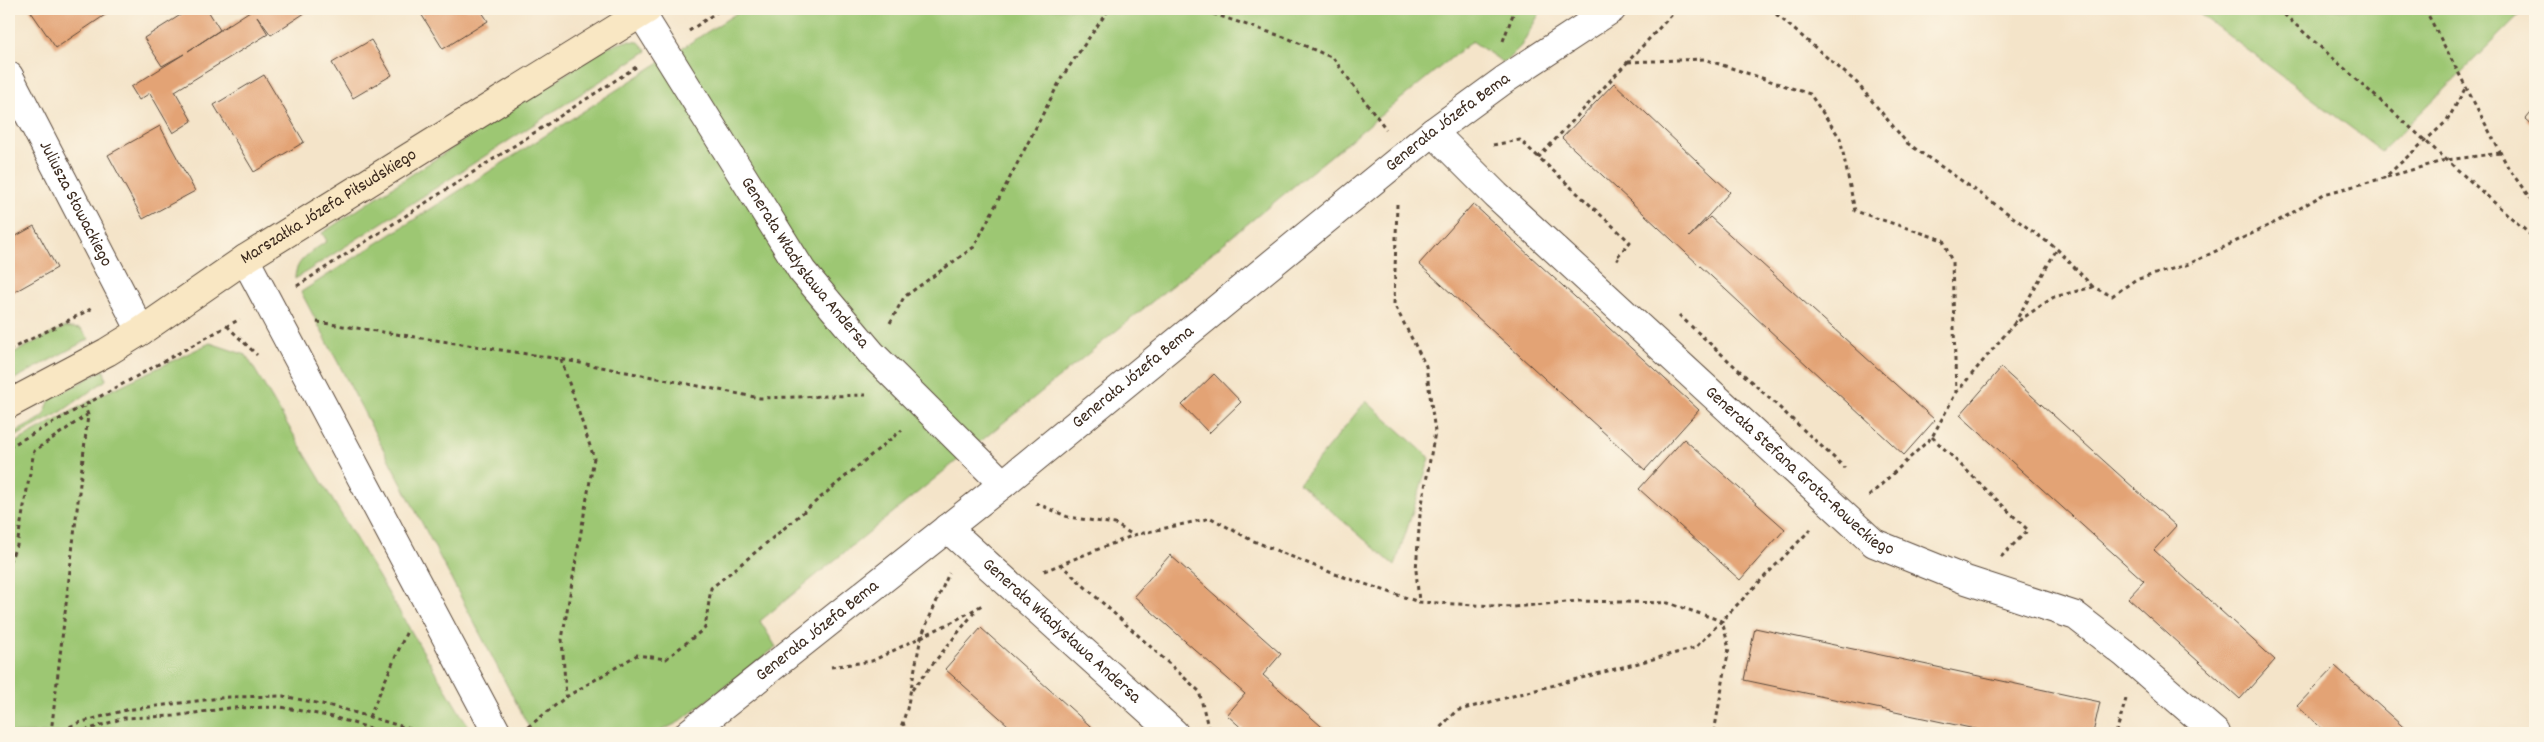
<svg xmlns="http://www.w3.org/2000/svg" width="2544" height="742" font-family="Dekko,sans-serif">
<style>
.green{fill:#9dc773;stroke:#6c7848}
.building{fill:#e3a374}
.lines{fill:none;stroke-linecap:round;stroke-linejoin:round}
.street-casing{stroke:#574638;stroke-width:30}
.secondary-casing{stroke:#574638;stroke-width:30}
.path{stroke:#574638;stroke-width:3;stroke-dasharray:4 4;stroke-linecap:butt}
.street{stroke:#fff;stroke-width:28}
.secondary{stroke:#f9e7c3;stroke-width:28}
.labels{text-anchor:middle;dominant-baseline:central;stroke-width:4;stroke-linejoin:round;paint-order:stroke}
.street-label{font-size:18px;fill:#3b2a1e;stroke:#fcf5e5}
</style>
<rect width="100%" height="100%" fill="#fcf5e5"/>
<filter id="ink" filterUnits="userSpaceOnUse"><feTurbulence type="fractalNoise" baseFrequency=".02" numOctaves="2"/><feDisplacementMap in="SourceGraphic" scale="10" xChannelSelector="R" yChannelSelector="G"/><feConvolveMatrix kernelMatrix="1 2 1 2 8 2 1 2 1" color-interpolation-filters="sRGB"/></filter>
<filter id="wash" filterUnits="userSpaceOnUse"><feTurbulence type="fractalNoise" baseFrequency=".0096" numOctaves="4" result="noise"/><feDisplacementMap in="SourceGraphic" scale="20" xChannelSelector="R" yChannelSelector="G"/><feGaussianBlur stdDeviation="1.12" result="paint"/><feColorMatrix in="noise" values="0 0 0 0 0 0 0 0 0 0 0 0 0 0 0 0 0 1.4 0 .05"/><feComposite in="paint" operator="in"/></filter>
<g filter="url(#wash)">
<rect width="100%" height="100%" fill="#f4e4c9"/>
<g class="green">
<polygon points="743,9 1542,9 1521,46 1504,63 1472,41 760,621 776,647 679,722 657,733 532,733 301,292"/>
<polygon points="2193,9 2525,9 2382,151"/>
<path d="M627,41L639,42L647,51L295,279C295,259 312,252 327,241L322,233L607,47Z"/>
<polygon points="65,327 81,329 89,339 9,382 9,355"/>
<polygon points="210,343 246,355 472,733 9,733 9,446 101,395"/>
<polygon points="104,370 106,380 61,412 9,440 9,436 43,417 50,399"/>
<polygon points="1366,401 1430,458 1395,566 1299,483"/>
</g>
<g id="blocks">
<g class="building">
<polygon points="29,9 109,9 111,11 56,48"/>
<polygon points="190,9 207,9 220,30 188,51 253,9 311,9 271,35 257,16 268,34 175,91 192,121 173,133 150,93 139,100 131,87 184,54 162,66 144,38"/>
<polygon points="418,9 480,9 488,21 443,49"/>
<polygon points="371,40 392,75 353,98 332,63"/>
<polygon points="264,75 304,142 254,172 214,105"/>
<polygon points="1614,83 1730,192 1689,237 1710,217 1935,420 1904,455 1562,138"/>
<polygon points="2535,108 2535,127 2526,119"/>
<polygon points="160,126 195,191 143,219 108,155"/>
<polygon points="1473,204 1699,410 1645,470 1419,264"/>
<polygon points="34,226 57,268 9,295 9,240"/>
<polygon points="2001,368 2176,526 2154,550 2275,660 2240,699 2128,598 2144,581 1960,415"/>
<polygon points="1214,374 1241,402 1209,433 1182,405"/>
<polygon points="1684,439 1785,529 1740,580 1639,489"/>
<polygon points="1170,555 1281,654 1263,675 1329,733 1247,733 1227,715 1245,694 1134,596"/>
<polygon points="981,628 1098,733 1017,733 945,669"/>
<polygon points="1755,628 2100,702 2093,733 1994,733 1744,680"/>
<polygon points="2335,666 2410,733 2327,733 2297,706"/>
</g>
</g>
</g>
<g filter="url(#ink)">
<use href="#blocks" fill-opacity="0" stroke="#574638" stroke-width="1"/>
<g class="lines">
<defs>
<g id="street">
<path id="s1" d="M641,13L802,271L872,354L1003,484"/>
<path id="s2" d="M9,76L141,331"/>
<path id="s3" d="M1433,132L1496,195L1874,543L1966,580L2076,616L2125,654L2216,733"/>
<polyline points="245,259 497,733"/>
<path id="s4" d="M947,528L1174,733"/>
<path id="s5" d="M689,733L1003,484L1433,132L1504,80L1612,9"/>
</g>
<g id="secondary">
<path id="s6" d="M9,404L107,352L141,331L245,259L648,9"/>
</g>
</defs>
<use href="#street" class="street-casing"/>
<use href="#secondary" class="secondary-casing"/>
<g class="path">
<polyline points="1198,9 1287,38 1333,58 1386,129"/>
<polyline points="1770,9 1857,83 1907,143 1981,194 2057,249 2093,287"/>
<polyline points="2278,9 2535,239"/>
<polyline points="2425,9 2509,169 2535,205"/>
<polyline points="689,31 721,9"/>
<polyline points="1503,41 1515,9"/>
<polyline points="1628,62 1704,59 1810,94 1840,138 1855,211 1943,240 1952,262 1956,393"/>
<polyline points="1493,145 1520,140 1630,242 1616,258 1619,260"/>
<polyline points="1538,158 1677,9"/>
<polyline points="2387,177 2446,160 2501,153"/>
<polyline points="1397,204 1394,304 1426,366 1435,432 1420,515 1416,570 1419,602"/>
<polyline points="297,286 636,67"/>
<polyline points="1679,315 1845,468"/>
<polyline points="317,322 560,359 760,398 866,395"/>
<polyline points="890,323 904,297 974,247 1062,77 1109,9"/>
<polyline points="2014,324 2057,249"/>
<polyline points="227,326 257,355"/>
<polyline points="9,350 93,308"/>
<polyline points="561,359 594,458 562,639 566,697"/>
<polyline points="1932,437 2028,530 2001,557"/>
<polyline points="9,447 240,319"/>
<polyline points="1869,496 1932,437 1956,393 2014,324 2054,297 2093,287 2112,296 2135,280 2189,264 2278,221 2324,194 2384,178 2447,121 2466,87"/>
<polyline points="1036,503 1068,517 1115,524 1133,535"/>
<polyline points="9,562 17,545 34,451 87,415"/>
<polyline points="1060,564 1199,691 1209,731 1212,733"/>
<polyline points="1044,571 1134,535 1211,518 1251,540 1332,573 1419,602 1513,607 1578,601 1668,603 1722,621 1729,648 1714,733"/>
<polyline points="831,667 872,661 956,620 984,604"/>
<polyline points="912,690 977,609"/>
<polyline points="369,717 407,631"/>
<polyline points="903,722 906,733"/>
<path d="M528,727L566,697L637,655L666,659L705,628L711,588C776,537 837,482 902,430"/>
<polyline points="51,733 88,415 85,407"/>
<polyline points="55,733 78,723 126,710 229,697 283,696 336,707 424,733"/>
<polyline points="77,733 124,718 174,716 229,708 281,707 333,717 386,733"/>
<polyline points="899,733 907,709 921,637 949,573"/>
<polyline points="1435,733 1456,711 1695,648 1811,529"/>
<polyline points="2116,733 2126,699"/>
</g>
<use href="#street" class="street"/>
<use href="#secondary" class="secondary"/>
</g>
</g>
<g class="labels">
<g class="street-label">
<text stroke="none"><textPath href="#s5" startOffset="974">Generała Józefa Bema</textPath></text>
<text stroke="none"><textPath href="#s2" startOffset="144">Juliusza Słowackiego</textPath></text>
<text stroke="none"><textPath href="#s6" startOffset="376">Marszałka Józefa Piłsudskiego</textPath></text>
<text stroke="none"><textPath href="#s1" startOffset="299">Generała Władysława Andersa</textPath></text>
<text stroke="none"><textPath href="#s5" startOffset="569">Generała Józefa Bema</textPath></text>
<text stroke="none"><textPath href="#s3" startOffset="500">Generała Stefana Grota-Roweckiego</textPath></text>
<text stroke="none"><textPath href="#s5" startOffset="164">Generała Józefa Bema</textPath></text>
<text stroke="none"><textPath href="#s4" startOffset="154">Generała Władysława Andersa</textPath></text>
</g>
</g>
<rect width="2544" height="742" fill="none" stroke="#fcf5e5" stroke-width="30"/>
</svg>
